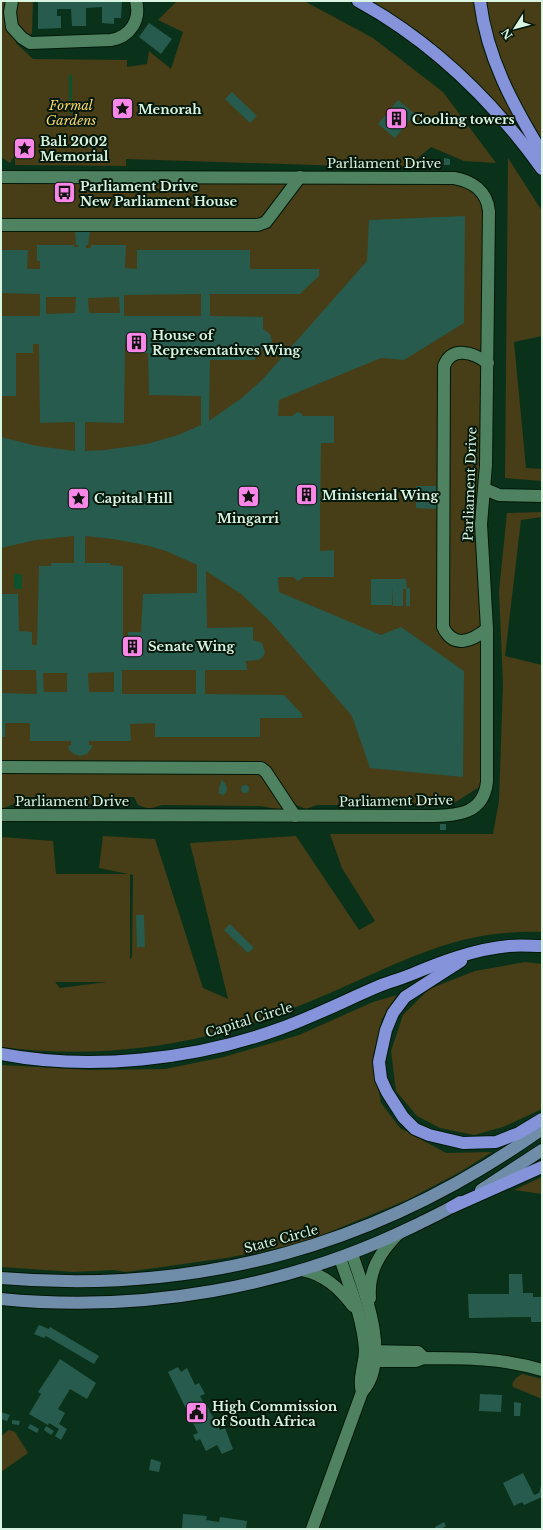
<svg xmlns="http://www.w3.org/2000/svg" width="543" height="1530" font-family="'Libre Baskerville',serif">
<style>
.green{fill:#473d16;fill-rule:evenodd}
.water{fill:#0e522d}
.building{fill:#275b4d;fill-rule:evenodd}
.lines{fill:none;stroke-linecap:round;stroke-linejoin:round}
.minor-casing{stroke:#001808;stroke-width:14}
.major-casing{stroke:#001808;stroke-width:14}
.highway-casing{stroke:#001808;stroke-width:14}
.minor{stroke:#4f8260;stroke-width:12}
.major{stroke:#6f8da9;stroke-width:12}
.highway{stroke:#8594da;stroke-width:12}
.labels{text-anchor:middle;dominant-baseline:central;stroke-width:4;stroke-linejoin:round;paint-order:stroke}
.park-label{font-size:13px;font-style:italic;fill:#fcda5f;stroke:#03170a}
.poi-label{font-size:13px;font-weight:bold;fill:#d9f4e0;stroke:#03170a;text-anchor:start}
.street-label{font-size:13px;fill:#d9f4e0;stroke:#03170a}
</style>
<rect width="100%" height="100%" fill="#0a321b"/>
<g class="green">
<polygon points="1,1 33,1 32,33 16,43 33,59 127,60 127,67 147,64 149,51 171,69 183,32 158,20 177,1 304,1 373,38 443,92 496,163 464,161 431,147 406,168 126,159 126,166 15,165 15,155 10,163 1,157"/>
<path d="M370,1H474C478,45 493,82 517,119L514,122C472,74 424,34 370,1Z"/>
<path d="M487,1H542V140C515,96 492,53 487,1Z"/>
<polygon points="508,158 542,211 542,336 514,342 526,468 542,469 542,481 505,478"/>
<path d="M1,178L465,180L489,211L479,465L487,782L451,805H317L306,809L294,804C279,813 276,808 260,806L162,805L149,809L138,805L134,797H112L110,803L104,805H45L41,803L38,797H17L14,804L1,809Z"/>
<path d="M542,512V517L521,520L505,656L542,665V932C458,929 404,961 330,993C292,1009 251,1026 211,1035C142,1052 71,1056 1,1047V837L53,841L56,874H128L99,868L103,836L155,839L203,988L228,999L190,843L296,836L359,930L375,921L342,868L330,834H493L499,801L503,684L499,591L507,513ZM130,874L133,875L132,957L130,959ZM55,982H107L60,988Z"/>
<polygon points="525,962 542,964 542,1109 503,1127 474,1135 440,1128 417,1116 396,1091 391,1051 403,1015 429,989 475,971"/>
<polygon points="397,995 382,1019 373,1056 381,1103 400,1128 446,1153 492,1152 460,1172 407,1200 303,1243 226,1258 126,1272 113,1270 74,1272 1,1267 1,1065 91,1070 165,1069 224,1057 299,1035 373,1002"/>
<polygon points="542,1177 542,1194 514,1190"/>
<polygon points="522,1374 542,1379 542,1399 513,1387 512,1384 516,1378"/>
<polygon points="9,1430 15,1432 28,1453 1,1472 1,1436"/>
</g>
<g class="water">
<rect x="69" y="75" width="3" height="38"/>
<rect x="14" y="574" width="8" height="15"/>
</g>
<g class="building">
<polygon points="38,1 122,1 121,18 114,18 114,24 102,23 102,7 86,8 86,26 72,26 71,9 57,9 57,16 61,16 61,28 38,29"/>
<polygon points="149,23 172,39 161,54 139,37"/>
<polygon points="232,92 257,116 250,123 225,99"/>
<polygon points="398,100 415,114 395,138 378,124"/>
<polygon points="444,158 450,159 450,165 444,165"/>
<path d="M465,216L464,323L404,360L381,358L279,400L278,416H292L297,412L301,413L303,416H334V443H321L320,520V551L334,550V577H304L298,581L293,577H278L279,592L381,635L401,627L464,671L463,777L370,768L352,716L271,622L241,594L206,571L207,628L253,627V640L262,643L265,652L263,657L258,660L246,661L247,670H205V694L284,695L302,714V718H260V737H155V723L130,724L131,741H89V745H93L91,749L87,754L80,756L74,754L69,750L68,746L71,745V741H30V723H5V737H1V693L37,694L36,670H1V594H18L19,631L32,632V645H37L39,566H51V563H74V536L36,540L1,548V437L37,446L75,451V422L40,423L39,344H33V353H16V396H1V316H40V294L1,293V250H28L27,269H40V261H37V245H74V247H78V245H76L75,231H90L88,245H86V248H91V245H126L125,268L137,269V250H250V269H319V276L300,294H210V316L263,317V329L270,334L272,341L267,348L256,351L255,360H210L209,421L243,397L262,380L367,261L369,220ZM201,294V316H124V295ZM46,297H76L75,313L46,314ZM119,297L120,313H89L88,298ZM125,343H131V353H148L149,395L201,396V425L178,435L147,444L105,450L85,451V422L124,423ZM85,536L113,539L145,545L166,551L195,564L197,565V593L143,594L141,632H128V645H123V566L110,565V563H85ZM122,670H196V694H122ZM114,672V692H89L88,673ZM43,673H67V692H44Z"/>
<rect x="416" y="486" width="20" height="8"/>
<polygon points="416,500 436,500 436,509 416,508"/>
<polygon points="371,579 406,579 407,588 410,588 410,606 406,606 406,589 403,589 403,606 393,606 393,585 392,605 371,605"/>
<polygon points="222,780 225,783 227,788 226,793 222,796 222,794 219,794 219,788"/>
<circle cx="245" cy="789" r="4"/>
<rect x="440" y="824" width="6" height="6"/>
<polygon points="136,915 144,915 145,947 137,947"/>
<polygon points="230,924 254,948 248,953 224,930"/>
<polygon points="509,1274 522,1274 523,1293 533,1293 533,1297 542,1297 542,1322 531,1322 531,1317 469,1318 468,1294 509,1294"/>
<polygon points="39,1325 49,1329 50,1327 99,1356 94,1364 46,1336 44,1338 34,1334"/>
<polygon points="60,1359 96,1383 87,1399 70,1389 58,1409 65,1413 59,1424 67,1429 61,1440 55,1436 59,1429 49,1423 48,1425 29,1414 41,1394 38,1392"/>
<polygon points="178,1367 181,1372 187,1368 195,1385 199,1383 205,1394 200,1396 206,1407 207,1406 220,1430 225,1428 233,1449 222,1454 217,1445 206,1451 200,1439 196,1441 193,1435 198,1433 168,1372"/>
<polygon points="480,1394 502,1395 501,1412 479,1411"/>
<polygon points="514,1402 521,1403 520,1416 514,1416"/>
<polygon points="1,1412 10,1415 7,1421 1,1419"/>
<polygon points="12,1420 20,1421 19,1425 12,1424"/>
<polygon points="30,1424 39,1429 37,1433 28,1428"/>
<polygon points="46,1426 54,1431 51,1435 44,1430"/>
<polygon points="151,1459 161,1462 159,1472 149,1470"/>
<polygon points="523,1473 534,1495 539,1493 542,1483 542,1497 524,1505 522,1502 514,1506 503,1483"/>
<polygon points="183,1514 207,1516 206,1520 219,1522 220,1517 247,1521 246,1529 182,1529"/>
<polygon points="444,1522 446,1526 441,1529 436,1529 435,1527"/>
</g>
<g class="lines">
<defs>
<g id="minor">
<path d="M12,1L10,12L12,27L22,38L30,43L111,40C130,37 141,20 136,1"/>
<path d="M1,177L454,178C472,181 487,191 489,211L486,465L481,524L487,629V782C483,815 457,815 431,816L1,815"/>
<polyline points="1,225 258,225 266,222 300,177"/>
<polyline points="485,489 499,495 542,496"/>
<path d="M487,629C473,640 454,650 443,627L444,366C452,345 474,353 488,363"/>
<polyline points="1,767 261,768 266,772 295,816"/>
<path d="M340,1258C350,1288 363,1318 365,1350C365,1364 358,1379 362,1392"/>
<path d="M302,1270C324,1274 339,1288 353,1306"/>
<path d="M370,1298C368,1271 380,1252 399,1233"/>
<polyline points="367,1351 418,1352 424,1358"/>
<path d="M364,1361H416L424,1358C464,1358 503,1358 542,1370"/>
<path d="M312,1529L362,1392C392,1359 364,1290 352,1254"/>
</g>
<g id="major">
<polyline points="481,1190 542,1150"/>
<path d="M1,1278C201,1295 379,1245 542,1129"/>
<path d="M1,1299C142,1313 287,1288 414,1226C430,1218 446,1211 460,1202"/>
</g>
<g id="highway">
<path d="M358,1C431,41 493,101 542,169"/>
<path d="M480,1C487,58 513,105 542,153"/>
<polyline points="461,961 405,997 393,1013 386,1030 379,1062 381,1079 387,1092 403,1117 415,1129 429,1135 463,1143 496,1142 519,1133 542,1119"/>
<path d="M1,1054C90,1071 194,1060 279,1029C313,1017 346,1000 379,986C389,982 400,979 410,975C441,962 475,949 509,946C520,945 531,946 542,946"/>
<polyline points="452,1207 542,1167"/>
</g>
</defs>
<use href="#minor" class="minor-casing"/>
<use href="#major" class="major-casing"/>
<use href="#highway" class="highway-casing"/>
<use href="#minor" class="minor"/>
<use href="#major" class="major"/>
<use href="#highway" class="highway"/>
</g>
<defs>
<symbol id="sight-square" viewBox="-11 -11 22 22"><rect x="-9" y="-9" width="18" height="18" rx="4" fill="#fa87e7" stroke="#03170a"/><path d="M0-6L1.8-2.2L6-1.7L2.9 1.2L3.7 5.4L0 3.3L-3.7 5.4L-2.9 1.2L-6-1.7L-1.8-2.2Z" fill="#111"/></symbol>
<symbol id="building-square" viewBox="-11 -11 22 22"><rect x="-9" y="-9" width="18" height="18" rx="4" fill="#fa87e7" stroke="#03170a"/><path d="M-4-6H4V6H1V3H-1V6H-4ZM-2.5-4.3h1.7v1.8h-1.7ZM.8-4.3h1.7v1.8H.8ZM-2.5-1h1.7V.8h-1.7ZM.8-1h1.7V.8H.8Z" fill="#111"/></symbol>
<symbol id="bus-square" viewBox="-11 -11 22 22"><rect x="-9" y="-9" width="18" height="18" rx="4" fill="#fa87e7" stroke="#03170a"/><path d="M-5-6H5V4H4V6H2V4H-2V6H-4V4H-5ZM-3.5-4V0h7V-4ZM-3.5 1.2v1.5H-2V1.2ZM2 1.2v1.5H3.5V1.2Z" fill="#111"/></symbol>
<symbol id="civic-square" viewBox="-11 -11 22 22"><rect x="-9" y="-9" width="18" height="18" rx="4" fill="#fa87e7" stroke="#03170a"/><path d="M-.6-6.5H3V-4.5H.6V-3L4-1V1h2V6H-6V1h2V-1L-.6-3ZM-1.2 2.5V6h2.4V2.5Z" fill="#111"/></symbol>
</defs>
<g fill-rule="evenodd">
<use href="#sight-square" x="110" y="96" width="25" height="25"/>
<use href="#building-square" x="384" y="106" width="25" height="25"/>
<use href="#sight-square" x="12" y="136" width="25" height="25"/>
<use href="#bus-square" x="52" y="180" width="25" height="25"/>
<use href="#building-square" x="124" y="330" width="25" height="25"/>
<use href="#building-square" x="294" y="482" width="25" height="25"/>
<use href="#sight-square" x="236" y="484" width="25" height="25"/>
<use href="#sight-square" x="66" y="486" width="25" height="25"/>
<use href="#building-square" x="120" y="634" width="25" height="25"/>
<use href="#civic-square" x="184" y="1400" width="25" height="25"/>
</g>
<g class="labels">
<g class="park-label">
<text x="71" y="105">Formal<tspan x="71" dy="15">Gardens</tspan></text>
</g>
<g class="poi-label">
<text x="138" y="109">Menorah</text>
<text x="412" y="119">Cooling towers</text>
<text x="40" y="141">Bali 2002<tspan x="40" dy="15">Memorial</tspan></text>
<text x="80" y="186">Parliament Drive<tspan x="80" dy="15">New Parliament House</tspan></text>
<text x="152" y="335">House of<tspan x="152" dy="15">Representatives Wing</tspan></text>
<text x="322" y="495">Ministerial Wing</text>
<text x="94" y="498">Capital Hill</text>
<text x="248" y="518" text-anchor="middle">Mingarri</text>
<text x="148" y="646">Senate Wing</text>
<text x="212" y="1406">High Commission<tspan x="212" dy="15">of South Africa</tspan></text>
</g>
<g class="street-label">
<text x="384" y="163">Parliament Drive</text>
<text transform="translate(470 484) rotate(-88)">Parliament Drive</text>
<text x="72" y="801">Parliament Drive</text>
<text transform="translate(396 801) rotate(-1)">Parliament Drive</text>
<text transform="translate(249 1020) rotate(-17)">Capital Circle</text>
<text transform="translate(281 1239) rotate(-15)">State Circle</text>
</g>
</g>
<rect width="543" height="1530" fill="none" stroke="#d9f4e0" stroke-width="4"/>
<g transform="translate(515 28) rotate(234)" stroke="#03170a" stroke-width="3" paint-order="stroke">
<path d="M0-3L7 15L0 10L-7 15Z" fill="#d9f4e0"/>
<text y="-6" font-size="11" font-weight="bold" text-anchor="middle" fill="#d9f4e0">N</text>
</g>
</svg>
